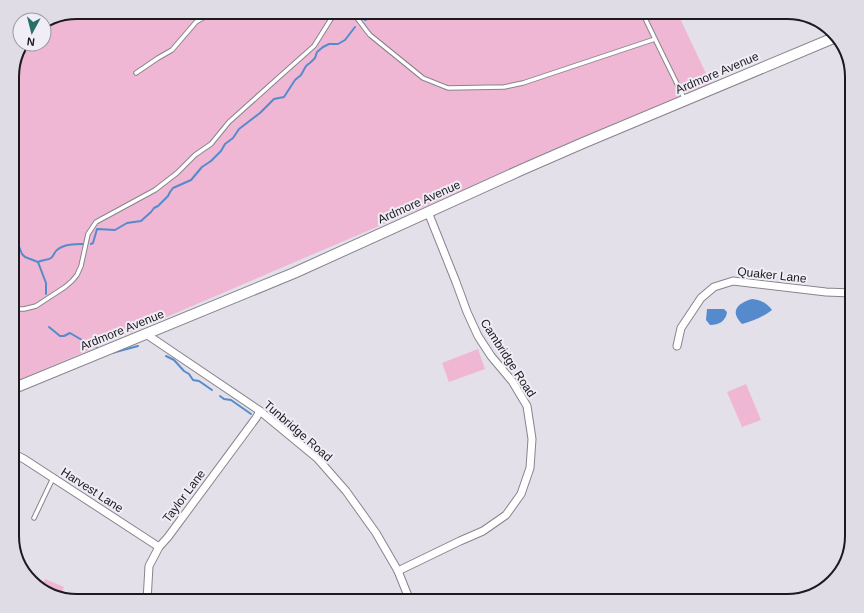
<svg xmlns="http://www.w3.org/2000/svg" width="864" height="613" font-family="Helvetica,sans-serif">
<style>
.green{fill:#efb7d4}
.water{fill:#558bcd}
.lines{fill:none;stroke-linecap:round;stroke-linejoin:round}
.stream{stroke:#558bcd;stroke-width:2}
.lane-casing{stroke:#87848d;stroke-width:5.5}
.street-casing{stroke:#87848d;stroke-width:9}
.secondary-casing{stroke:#87848d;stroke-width:12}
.lane{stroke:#fff;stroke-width:3.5}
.street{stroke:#fff;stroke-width:7}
.secondary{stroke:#fff;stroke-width:10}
.labels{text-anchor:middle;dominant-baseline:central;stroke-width:4;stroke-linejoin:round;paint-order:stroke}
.street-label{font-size:12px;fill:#1b1a1d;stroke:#f0edf7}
.rim{fill:none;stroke:#1b1a1d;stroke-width:2}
</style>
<rect width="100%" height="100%" fill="#e3e0ea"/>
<g class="green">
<polygon points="77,12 677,12 711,84 12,383 12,72 26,44 44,44 44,24"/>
<polygon points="478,349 485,369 449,382 442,363"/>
<polygon points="746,384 761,420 742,427 727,392"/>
<polygon points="45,579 64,587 61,596 41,589"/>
</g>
<g class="water">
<path d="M752,299C761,300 767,303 772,310C763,317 753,321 742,324C729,311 738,303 752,299Z"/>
<path d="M707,309H724L727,312C726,321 719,325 710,325L706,320Z"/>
</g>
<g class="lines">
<g class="stream">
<polyline points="365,20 372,17 377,12"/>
<polyline points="12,238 18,244 22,254 25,257 38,262 46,283 46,294"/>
<polyline points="91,244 93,243 97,229 115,230 127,223 141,221 151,212 154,208 158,206 168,196 170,192 173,188 191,180 202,167 211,161 221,151 225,144 233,138 239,129 260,113 274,99 284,97 295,80 301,75 306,66 311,62 315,58 317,52 323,47 329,44 338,44 345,40 355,27"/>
<path d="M38,262C42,260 48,260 51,258C54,256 54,252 57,250C64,244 75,244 83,244"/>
<polyline points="49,327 60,336 64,336 70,333 87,343 97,347"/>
<polyline points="112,353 138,346"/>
<polyline points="166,356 174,360 184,371 189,374 193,380 199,381 212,390"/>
<polyline points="220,396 224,399 231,400 251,414"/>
</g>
<defs>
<g id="lane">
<path d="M351,12C359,19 363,27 370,35L423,78L448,88L504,87L523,83L655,39L683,96"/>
<polyline points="358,12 358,19"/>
<polyline points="642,12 655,39"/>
<polyline points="136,73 158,58 172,50 196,22 213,12"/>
<polyline points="12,310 13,309 24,309 36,306 65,287 72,281 77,275 81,266 88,234 96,222 155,190 177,173 195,155 211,144 229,122 278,78 314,46 331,19 338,12"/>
<polyline points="34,518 53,478"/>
</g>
<g id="street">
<polyline points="146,334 260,411 317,458 346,491 376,533 398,571 410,601"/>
<polyline points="677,346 681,328 701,298 714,287 733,281 826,292 852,293"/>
<polyline points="12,453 24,459 159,547"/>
<polyline points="398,571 460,541 483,531 506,515 521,494 530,468 532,439 527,406 512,381 491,356 478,336 467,312 456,282 428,212"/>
<polyline points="147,601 149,566 159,547 168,537 256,418 260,411"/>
</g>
<polyline id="secondary" points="12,389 294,273 521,170 583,143 836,37"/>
</defs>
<use href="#lane" class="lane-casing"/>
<use href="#street" class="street-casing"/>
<use href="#secondary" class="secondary-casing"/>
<use href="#lane" class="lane"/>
<use href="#street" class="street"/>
<use href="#secondary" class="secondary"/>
</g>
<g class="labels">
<g class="street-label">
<text transform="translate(717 73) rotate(-23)">Ardmore Avenue</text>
<text transform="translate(419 202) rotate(-24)">Ardmore Avenue</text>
<text transform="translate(772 275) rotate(6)">Quaker Lane</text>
<text transform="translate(122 330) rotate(-22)">Ardmore Avenue</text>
<text transform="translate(508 358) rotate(57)">Cambridge Road</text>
<text transform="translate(298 431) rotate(41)">Tunbridge Road</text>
<text transform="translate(92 490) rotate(33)">Harvest Lane</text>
<text transform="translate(184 496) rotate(-53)">Taylor Lane</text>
</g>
</g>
<path d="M0 0H864V613H0ZM77 19H787A58 58 0 0 1 845 77V536A58 58 0 0 1 787 594H77A58 58 0 0 1 19 536V77A58 58 0 0 1 77 19Z" fill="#dfdce6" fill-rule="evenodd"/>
<path class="rim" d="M77 19H787A58 58 0 0 1 845 77V536A58 58 0 0 1 787 594H77A58 58 0 0 1 19 536V77A58 58 0 0 1 77 19Z"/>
<g transform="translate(32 32) rotate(187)"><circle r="19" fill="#f0edf7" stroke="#9b99a0"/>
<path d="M0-3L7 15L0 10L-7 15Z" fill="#276f67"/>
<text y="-6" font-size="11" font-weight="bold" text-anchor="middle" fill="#1b1a1d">N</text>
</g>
</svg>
